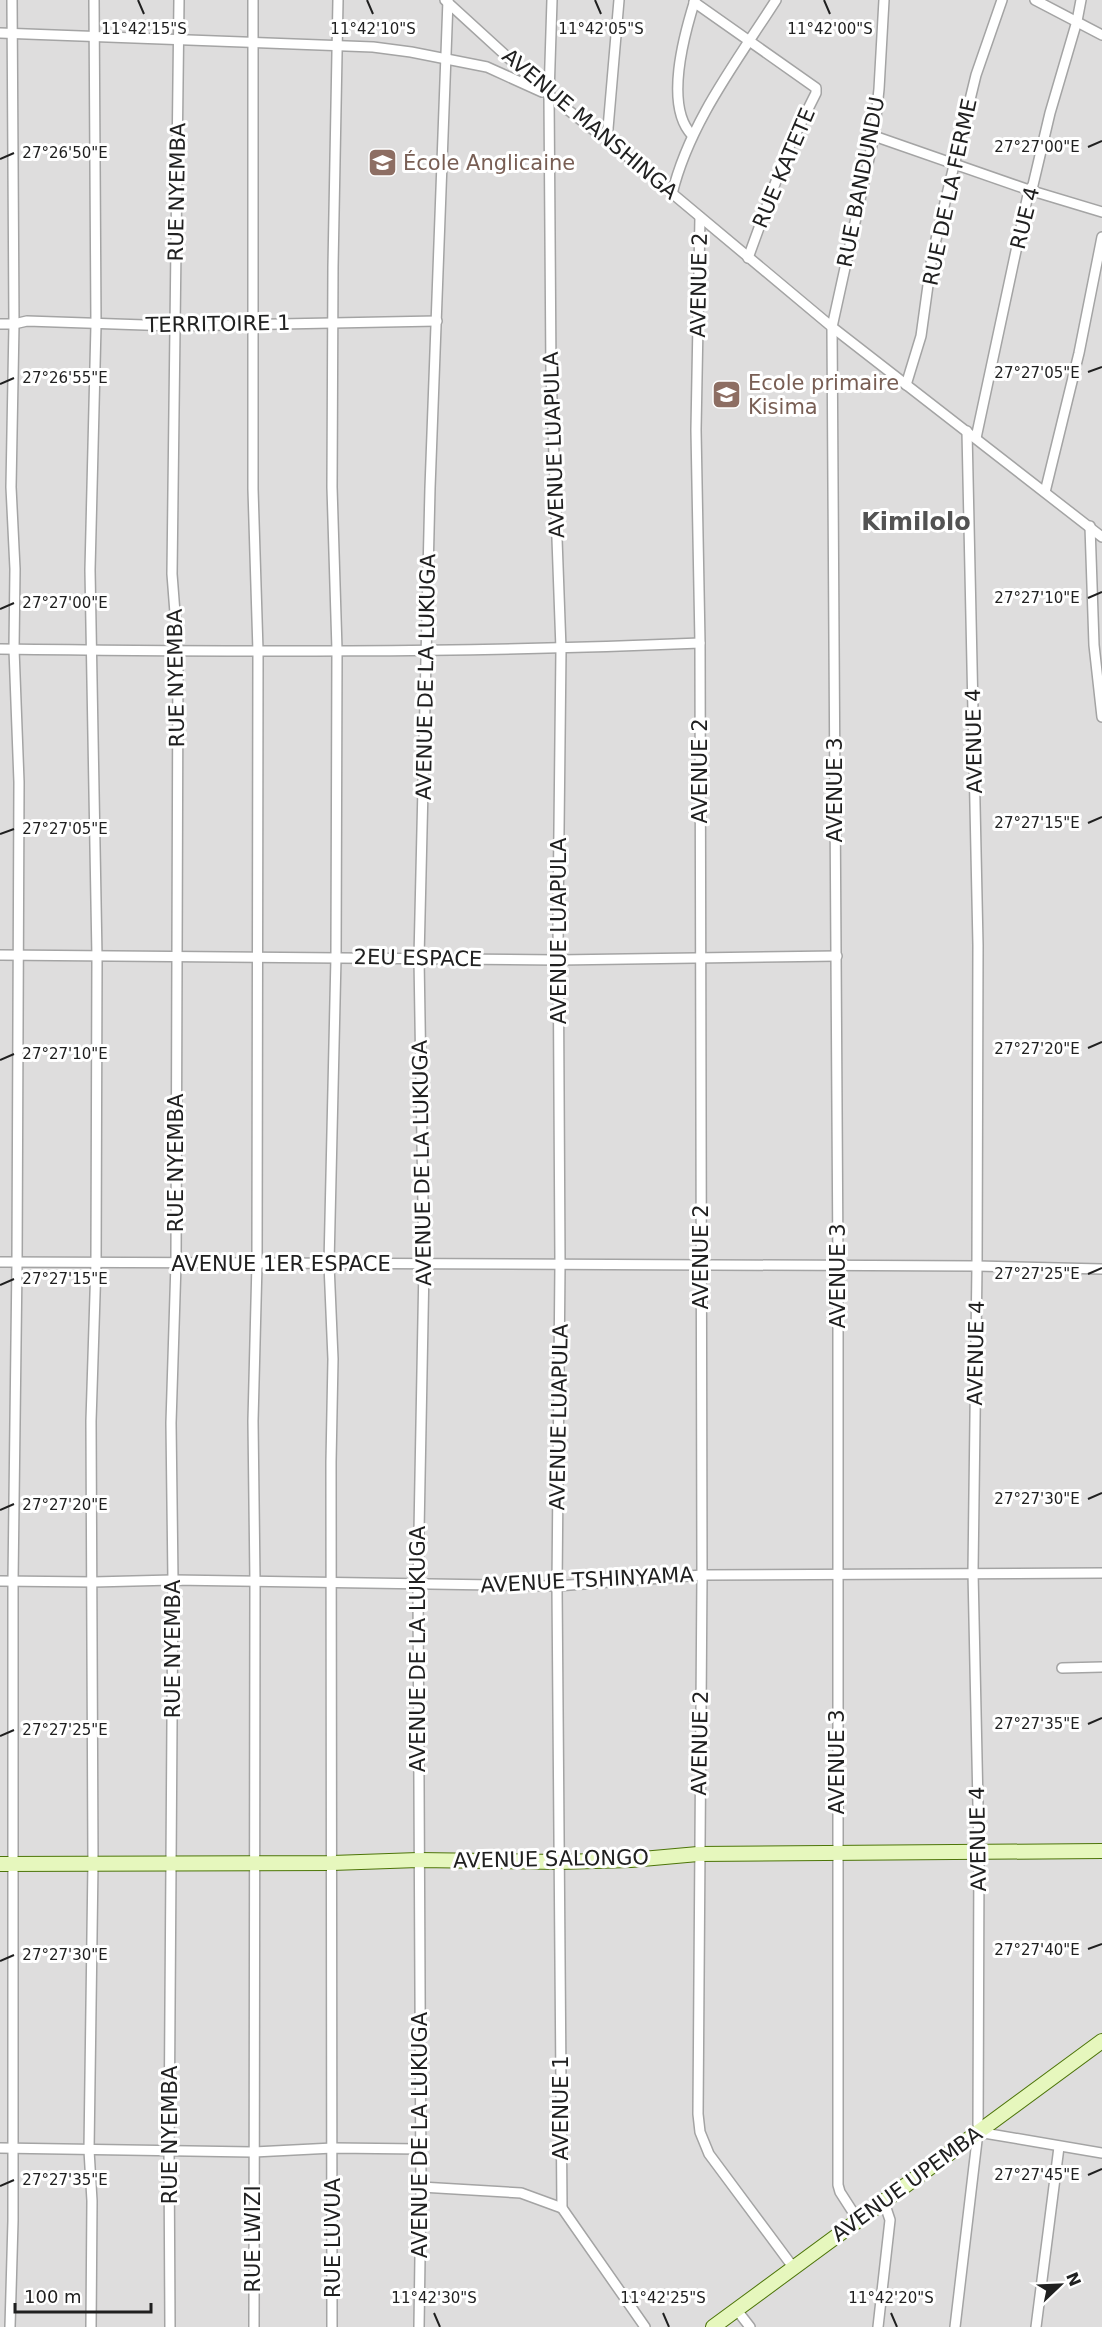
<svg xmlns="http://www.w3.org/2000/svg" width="1102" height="2327" font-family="'DejaVu Sans',sans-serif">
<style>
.residential{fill:#dedddd}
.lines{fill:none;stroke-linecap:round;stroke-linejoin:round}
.street-casing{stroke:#a4a4a4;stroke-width:12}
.secondary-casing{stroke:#4d7509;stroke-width:16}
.street{stroke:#fff;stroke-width:9}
.secondary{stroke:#e6f7bd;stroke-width:14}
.ticks{fill:none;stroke:#202020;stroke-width:2}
.labels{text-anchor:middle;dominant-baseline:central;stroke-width:6;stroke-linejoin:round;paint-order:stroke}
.street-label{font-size:21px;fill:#202020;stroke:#fff}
.education-label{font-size:21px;fill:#785e54;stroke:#fff;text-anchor:start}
.quarter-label{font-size:24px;font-weight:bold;fill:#535353;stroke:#fff}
.ticks-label{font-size:15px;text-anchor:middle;fill:#202020;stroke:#fff;stroke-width:6;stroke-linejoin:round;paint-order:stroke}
</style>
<rect width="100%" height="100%" fill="#f0efe7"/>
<rect class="residential" x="0" y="0" width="1102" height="2327"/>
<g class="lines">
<defs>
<g id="street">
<polyline points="253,0 253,489 258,651 257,1263 253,1421 255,1581 254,2327"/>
<polyline points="445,0 549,95 637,164 832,327 1102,537"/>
<polyline points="552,0 549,95 551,373 561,649 558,919 560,1264 557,1586 562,2208 645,2327"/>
<polyline points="1035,0 1102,35"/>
<polyline points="694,2 816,88 816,93 787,151 748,258"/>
<polyline points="0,33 373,47 411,52 487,67 542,92"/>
<path d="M692,135C664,106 684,35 695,0"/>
<polyline points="874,136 1029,190 1102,212"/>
<polyline points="607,140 619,0"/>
<path d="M672,194C689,123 737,61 776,0"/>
<polyline points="700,217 696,430 700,643 702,1575 698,2114 700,2132 709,2154 793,2267"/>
<polyline points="0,324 14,324 27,321 174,326 437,321"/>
<polyline points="906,385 921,336 932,256 976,75 1002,0"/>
<polyline points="976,438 1029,190 1033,185 1050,113 1077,21 1081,0"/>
<polyline points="1045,492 1079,353 1102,237"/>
<polyline points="1090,526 1094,645 1102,717"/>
<path d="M0,649C233,652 467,653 700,643"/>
<polyline points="0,955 558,960 837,956"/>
<polyline points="0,1262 977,1266 1102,1269"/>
<polyline points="0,1581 93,1582 173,1580 557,1586 702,1575 1102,1573"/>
<polyline points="1062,1668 1102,1667"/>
<polyline points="978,2132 1102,2153"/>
<polyline points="0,2148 252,2152 333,2148 421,2149"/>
<polyline points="421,2187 521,2193 562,2208"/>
<polyline points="858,2220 840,2192 838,2185 838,1266 832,327 874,136 879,89 884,0"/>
<polyline points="736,2309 750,2327"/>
<polyline points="10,2327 13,2221 13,1581 17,1263 19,782 14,649 15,569 11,487 14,324 12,0"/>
<polyline points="91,2327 92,2201 89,2150 93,1863 91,1421 96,1263 97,957 90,570 96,325 94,0"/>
<polyline points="170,2327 169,2149 173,1580 171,1423 176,1263 178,652 172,574 179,0"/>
<polyline points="332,2327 331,1462 333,1359 329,1264 336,957 337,650 332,487 333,267 338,0"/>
<polyline points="419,2327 421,2187 418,1585 424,1265 419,958 430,488 448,0"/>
<polyline points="878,2327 890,2220 884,2202"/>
<polyline points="955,2327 978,2132 979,1852 973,1572 977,1266 978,945 967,431"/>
<polyline points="1036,2327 1059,2147"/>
</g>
<g id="secondary">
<polyline points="0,1864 332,1863 418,1860 560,1862 631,1860 698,1854 1102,1851"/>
<polyline points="713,2327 1102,2041"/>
</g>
</defs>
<use href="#street" class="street-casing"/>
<use href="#secondary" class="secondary-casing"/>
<use href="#street" class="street"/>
<use href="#secondary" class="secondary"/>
</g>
<path class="ticks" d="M138,0L144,14M367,0L373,14M595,0L601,14M824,0L830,14M1088,147L1102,141M0,159L14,153M1088,372L1102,367M0,384L14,378M1088,598L1102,592M0,609L14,603M1088,823L1102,817M0,834L14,829M1088,1048L1102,1042M0,1060L14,1054M1088,1274L1102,1268M0,1285L14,1279M1088,1499L1102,1493M0,1510L14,1504M1088,1724L1102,1718M0,1736L14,1730M1088,1949L1102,1944M0,1961L14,1955M1088,2175L1102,2169M0,2186L14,2180M434,2313L440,2327M663,2313L669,2327M891,2313L897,2327"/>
<defs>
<symbol id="school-square" viewBox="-11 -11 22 22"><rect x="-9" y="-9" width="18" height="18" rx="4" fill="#8d6e63" stroke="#fff"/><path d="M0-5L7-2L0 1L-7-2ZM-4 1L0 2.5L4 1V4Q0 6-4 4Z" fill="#fff"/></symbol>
</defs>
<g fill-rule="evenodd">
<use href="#school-square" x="366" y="146" width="33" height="33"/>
<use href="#school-square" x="710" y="378" width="33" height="33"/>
</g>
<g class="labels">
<g class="street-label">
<text transform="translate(590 124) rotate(40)">AVENUE MANSHINGA</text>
<text transform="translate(784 168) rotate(-67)">RUE KATETE</text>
<text transform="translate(861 182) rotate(-79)">RUE BANDUNDU</text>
<text transform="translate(177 192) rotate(-89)">RUE NYEMBA</text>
<text transform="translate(950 192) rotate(-78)">RUE DE LA FERME</text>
<text transform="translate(1025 218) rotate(-76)">RUE 4</text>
<text transform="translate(699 285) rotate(-89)">AVENUE 2</text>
<text transform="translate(218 324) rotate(-1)">TERRITOIRE 1</text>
<text transform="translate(554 445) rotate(-92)">AVENUE LUAPULA</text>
<text transform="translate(426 677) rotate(-89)">AVENUE DE LA LUKUGA</text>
<text transform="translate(176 678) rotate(-91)">RUE NYEMBA</text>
<text transform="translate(974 741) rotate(-91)">AVENUE 4</text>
<text transform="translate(700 771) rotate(-90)">AVENUE 2</text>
<text transform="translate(835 790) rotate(-90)">AVENUE 3</text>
<text transform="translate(559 931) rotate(-90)">AVENUE LUAPULA</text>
<text transform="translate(418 958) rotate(1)">2EU ESPACE</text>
<text transform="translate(176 1163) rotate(-90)">RUE NYEMBA</text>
<text transform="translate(422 1163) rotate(-91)">AVENUE DE LA LUKUGA</text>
<text transform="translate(701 1257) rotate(-90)">AVENUE 2</text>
<text x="281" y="1264">AVENUE 1ER ESPACE</text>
<text transform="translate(838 1276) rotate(-90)">AVENUE 3</text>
<text transform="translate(976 1353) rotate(-89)">AVENUE 4</text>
<text transform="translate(559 1417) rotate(-89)">AVENUE LUAPULA</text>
<text transform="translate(587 1580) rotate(-3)">AVENUE TSHINYAMA</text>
<text transform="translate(173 1649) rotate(-90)">RUE NYEMBA</text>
<text transform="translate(418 1649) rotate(-90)">AVENUE DE LA LUKUGA</text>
<text transform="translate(700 1743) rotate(-89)">AVENUE 2</text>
<text transform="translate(837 1762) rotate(-90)">AVENUE 3</text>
<text transform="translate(978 1839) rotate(-91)">AVENUE 4</text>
<text transform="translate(551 1859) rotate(-1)">AVENUE SALONGO</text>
<text transform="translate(561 2108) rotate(-90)">AVENUE 1</text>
<text transform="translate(170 2135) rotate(-90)">RUE NYEMBA</text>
<text transform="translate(420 2135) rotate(-90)">AVENUE DE LA LUKUGA</text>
<text transform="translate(907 2184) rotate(-36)">AVENUE UPEMBA</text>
<text transform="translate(333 2238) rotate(-90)">RUE LUVUA</text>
<text transform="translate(253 2239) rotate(-90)">RUE LWIZI</text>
</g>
<g class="education-label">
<text x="403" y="163">École Anglicaine</text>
<text x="748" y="383">Ecole primaire<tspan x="748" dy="24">Kisima</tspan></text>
</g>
<g class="quarter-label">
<text x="916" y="522">Kimilolo</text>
</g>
</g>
<g class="ticks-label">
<text x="144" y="34">11°42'15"S</text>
<text x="373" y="34">11°42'10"S</text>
<text x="601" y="34">11°42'05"S</text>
<text x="830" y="34">11°42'00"S</text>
<text x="1037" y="152">27°27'00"E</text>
<text x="65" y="158">27°26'50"E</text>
<text x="1037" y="378">27°27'05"E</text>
<text x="65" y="383">27°26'55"E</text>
<text x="1037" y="603">27°27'10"E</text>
<text x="65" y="608">27°27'00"E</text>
<text x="1037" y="828">27°27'15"E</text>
<text x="65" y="834">27°27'05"E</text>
<text x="1037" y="1054">27°27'20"E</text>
<text x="65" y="1059">27°27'10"E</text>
<text x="1037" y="1279">27°27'25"E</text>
<text x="65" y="1284">27°27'15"E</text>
<text x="1037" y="1504">27°27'30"E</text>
<text x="65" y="1510">27°27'20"E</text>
<text x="1037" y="1729">27°27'35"E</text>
<text x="65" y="1735">27°27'25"E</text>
<text x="1037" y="1955">27°27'40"E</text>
<text x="65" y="1960">27°27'30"E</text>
<text x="1037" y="2180">27°27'45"E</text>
<text x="65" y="2185">27°27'35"E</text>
<text x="434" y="2303">11°42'30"S</text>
<text x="663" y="2303">11°42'25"S</text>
<text x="891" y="2303">11°42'20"S</text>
</g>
<g transform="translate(1060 2285) rotate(67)" stroke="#ffffff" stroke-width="4.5" paint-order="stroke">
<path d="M0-4.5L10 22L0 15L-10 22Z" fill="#202020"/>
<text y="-9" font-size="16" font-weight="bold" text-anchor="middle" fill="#202020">N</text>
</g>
<path d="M15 2303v9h136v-9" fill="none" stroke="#202020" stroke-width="3"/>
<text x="24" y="2303" font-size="18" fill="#202020" stroke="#ffffff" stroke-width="4.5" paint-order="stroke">100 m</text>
</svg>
